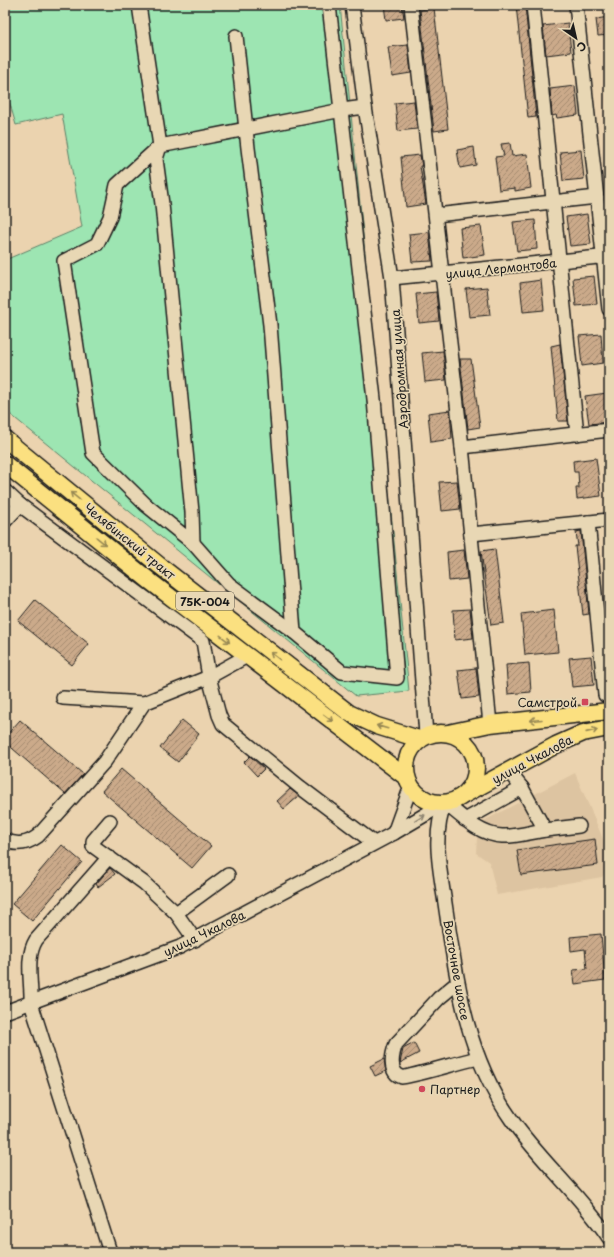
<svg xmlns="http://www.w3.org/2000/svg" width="614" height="1257" font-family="'Playpen Sans',sans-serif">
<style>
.built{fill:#ddc4a1}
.green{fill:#9de5b2;stroke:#5c8067}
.building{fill:url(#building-hatch);stroke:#1c1c1c}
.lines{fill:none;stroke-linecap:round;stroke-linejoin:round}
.minor-casing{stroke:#1c1c1c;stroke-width:16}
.major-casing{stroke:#1c1c1c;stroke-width:19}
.minor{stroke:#e8d7b4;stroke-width:13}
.major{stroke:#fbe080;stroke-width:16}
.oneway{stroke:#978853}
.oneway2{stroke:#8c8370}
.poi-dot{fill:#d1495b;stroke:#e8d7b4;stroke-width:1.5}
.labels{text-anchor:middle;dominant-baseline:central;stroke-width:3.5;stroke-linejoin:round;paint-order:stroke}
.shield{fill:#e8d7b4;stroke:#59544a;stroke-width:1}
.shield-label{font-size:11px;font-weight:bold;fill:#1c1c1c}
.street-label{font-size:12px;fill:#1c1c1c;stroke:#e8d7b4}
.poi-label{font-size:12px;fill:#1c1c1c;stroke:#e8d7b4;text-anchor:end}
</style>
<defs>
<pattern id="building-hatch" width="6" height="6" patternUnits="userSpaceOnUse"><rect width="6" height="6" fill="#cbaa8a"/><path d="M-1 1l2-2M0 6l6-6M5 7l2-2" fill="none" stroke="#a48a70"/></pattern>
</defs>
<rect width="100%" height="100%" fill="#ebd3af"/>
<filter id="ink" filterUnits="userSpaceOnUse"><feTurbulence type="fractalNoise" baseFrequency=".025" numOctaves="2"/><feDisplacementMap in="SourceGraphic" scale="8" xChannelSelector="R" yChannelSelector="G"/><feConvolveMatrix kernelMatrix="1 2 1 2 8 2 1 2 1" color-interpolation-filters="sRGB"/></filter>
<g filter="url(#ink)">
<polygon class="built" points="575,773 609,853 609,868 602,877 497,895 489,862 476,853 478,824"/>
<polygon class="green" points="5,5 340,5 409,691 356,696 5,410 5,260 82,227 62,114 16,125 5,87"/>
<g class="building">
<polygon points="384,5 402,5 404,18 386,20"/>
<polygon points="516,5 525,5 536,117 528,118"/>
<polygon points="434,8 448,129 434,131 420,10"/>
<polygon points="609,17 609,35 598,36 596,19"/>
<polygon points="568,23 571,52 546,55 543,26"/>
<polygon points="408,45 411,73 392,76 388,47"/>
<polygon points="575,86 578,115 557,118 556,115 552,116 550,89"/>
<polygon points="414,101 417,129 398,131 395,103"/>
<polygon points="510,143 512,156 527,154 531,188 515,191 515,188 499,190 495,157 504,156 501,144"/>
<polygon points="474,147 476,165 460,168 457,150"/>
<polygon points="581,150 584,179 563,181 560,152"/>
<polygon points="420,155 422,166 420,166 426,204 406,207 401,157"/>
<polygon points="587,214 591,244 570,246 566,217"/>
<polygon points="535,220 537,249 517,251 513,222"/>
<polygon points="481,226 485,255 463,258 460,228"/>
<polygon points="429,232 432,261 412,262 409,234"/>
<polygon points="594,276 597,304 576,306 573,278"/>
<polygon points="541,280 544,310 523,312 520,283"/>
<polygon points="487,287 490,315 469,317 466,289"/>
<polygon points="436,292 439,321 419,323 416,294"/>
<polygon points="601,334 603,363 582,366 579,336"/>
<polygon points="560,344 568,421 558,421 551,346"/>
<polygon points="443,351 446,380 425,382 422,353"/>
<polygon points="460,359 471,359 480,427 468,429"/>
<polygon points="607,393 609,422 589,424 585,396"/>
<polygon points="450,410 452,439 431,442 428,413"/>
<polygon points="596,458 601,496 577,499 576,488 579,488 578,472 574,472 573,461"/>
<polygon points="457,481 460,509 442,511 439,482"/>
<polygon points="581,531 589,614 583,615 575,546 578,546 576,532"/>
<polygon points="495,549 504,623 491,625 481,551"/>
<polygon points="464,550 467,579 449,581 447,552"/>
<polygon points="35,600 89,644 72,665 18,621"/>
<polygon points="470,609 473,638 455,640 453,610"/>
<polygon points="554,610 558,652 525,655 521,614"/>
<polygon points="591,656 594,685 572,687 569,658"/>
<polygon points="529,663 531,692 508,694 506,665"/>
<polygon points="476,668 479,697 462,699 458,670"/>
<polygon points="20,720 83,774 65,794 5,742 5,737"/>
<polygon points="182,720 199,734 178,762 160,748"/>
<polygon points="250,756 264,769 257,776 244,762"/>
<polygon points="121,769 211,846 192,868 102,791"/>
<polygon points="290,789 299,796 284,809 277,801"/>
<polygon points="595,839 598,865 521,875 517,850"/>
<polygon points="62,845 82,862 32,921 12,904"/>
<polygon points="110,868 115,874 98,887 96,884"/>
<polygon points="601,934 605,980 575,984 573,970 587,969 585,949 571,951 570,937"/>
<polygon points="414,1043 419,1053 400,1063 403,1049"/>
<polygon points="384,1059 386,1071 375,1076 370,1066"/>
</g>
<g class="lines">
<defs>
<g id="minor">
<polyline points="139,5 160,146 156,159 162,204 178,369 192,512 193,543 146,505 93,453 64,261 97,244 110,217 117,185 160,146 342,110 365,107"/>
<polyline points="352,5 365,107 392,278 426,735"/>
<polyline points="411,5 462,447 490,724"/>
<polyline points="533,5 577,434"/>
<polyline points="576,5 609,309"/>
<polyline points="236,36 248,148 270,325 294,632 342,672 397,678 374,399 329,5"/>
<polyline points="436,215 597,197"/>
<polyline points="392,278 609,256"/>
<polyline points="462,447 609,430"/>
<path d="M5,491L20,505L203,641L209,677L144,703L105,761L38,836C27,844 17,846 5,840"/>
<polyline points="5,521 20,505"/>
<polyline points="588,522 605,695 609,694"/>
<polyline points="471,534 609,520"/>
<polyline points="193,543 229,584 294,632"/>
<polyline points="247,656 209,677 219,715 223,724 300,787 374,843"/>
<polyline points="63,698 144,703"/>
<polyline points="509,772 522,788"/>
<path d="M445,803C431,837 441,874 446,910C457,983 467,1057 511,1119C533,1151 563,1179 587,1209C595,1219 603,1228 609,1238"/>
<path d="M445,803C461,816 480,835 502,836C516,837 531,832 545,830L522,788L465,820"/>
<polyline points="110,821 93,841 93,846 144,883 176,913 195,940"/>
<polyline points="545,830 579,826"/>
<polyline points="394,833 411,786"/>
<path d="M109,857L36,940C25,958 32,983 31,1003L110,1252"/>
<polyline points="176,913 228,875"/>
<path d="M457,983L439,998L396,1044C392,1054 388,1073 402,1077C407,1078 467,1060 478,1058"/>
<polyline points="5,1012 180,947 394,833 445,803"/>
</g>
<g id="major">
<polyline points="5,439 160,566 349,713 377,726 419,739"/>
<polyline points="5,464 151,582 407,778"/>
<polyline points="448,733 490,724 609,711"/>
<circle cx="441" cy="768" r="35"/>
<polyline points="464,795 556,745 583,733 609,728"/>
</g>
</defs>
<use href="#minor" class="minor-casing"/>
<use href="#major" class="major-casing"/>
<use href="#minor" class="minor"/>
<use href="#major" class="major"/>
</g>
<defs><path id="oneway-shaft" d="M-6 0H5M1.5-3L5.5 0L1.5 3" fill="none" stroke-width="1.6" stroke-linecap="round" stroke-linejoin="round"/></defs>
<g class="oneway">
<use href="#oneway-shaft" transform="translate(75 496) rotate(-141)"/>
<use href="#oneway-shaft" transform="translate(101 541) rotate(39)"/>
<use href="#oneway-shaft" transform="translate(225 639) rotate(38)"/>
<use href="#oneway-shaft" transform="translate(275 656) rotate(-142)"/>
<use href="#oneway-shaft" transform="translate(328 718) rotate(37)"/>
<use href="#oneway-shaft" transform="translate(536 720) rotate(175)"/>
<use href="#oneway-shaft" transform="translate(382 727) rotate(-164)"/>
<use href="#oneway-shaft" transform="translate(592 731) rotate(-13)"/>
</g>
<use class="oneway2" href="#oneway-shaft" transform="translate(420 818) rotate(-31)"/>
</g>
<g class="poi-dot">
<rect x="581" y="698" width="8" height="8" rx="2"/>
<circle cx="422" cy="1089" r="4"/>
</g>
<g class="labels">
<rect class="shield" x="176" y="592" width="58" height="18" rx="3"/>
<g class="shield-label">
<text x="205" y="601">75К-004</text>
</g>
<g class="street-label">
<text transform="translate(501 268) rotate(-6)">улица Лермонтова</text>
<text transform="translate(399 369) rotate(-94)">Аэродромная улица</text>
<text transform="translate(130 541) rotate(39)">Челябинский тракт</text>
<text transform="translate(532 759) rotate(-28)">улица Чкалова</text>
<text transform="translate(204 933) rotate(-26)">улица Чкалова</text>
<text transform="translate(457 970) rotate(80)">Восточное шоссе</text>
</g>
<g class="poi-label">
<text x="577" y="702">Самстрой</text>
<text x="430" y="1089" text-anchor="start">Партнер</text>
</g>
</g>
<rect width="614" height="1257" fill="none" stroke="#e8d7b4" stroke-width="20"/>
<rect x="10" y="10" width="594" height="1237" fill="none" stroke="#1c1c1c" stroke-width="1.5" filter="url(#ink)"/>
<g transform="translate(576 38) rotate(146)" stroke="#e8d7b4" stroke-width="3" paint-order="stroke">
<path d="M0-3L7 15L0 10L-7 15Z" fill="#1c1c1c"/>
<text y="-6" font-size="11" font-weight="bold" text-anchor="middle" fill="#1c1c1c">С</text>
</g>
</svg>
